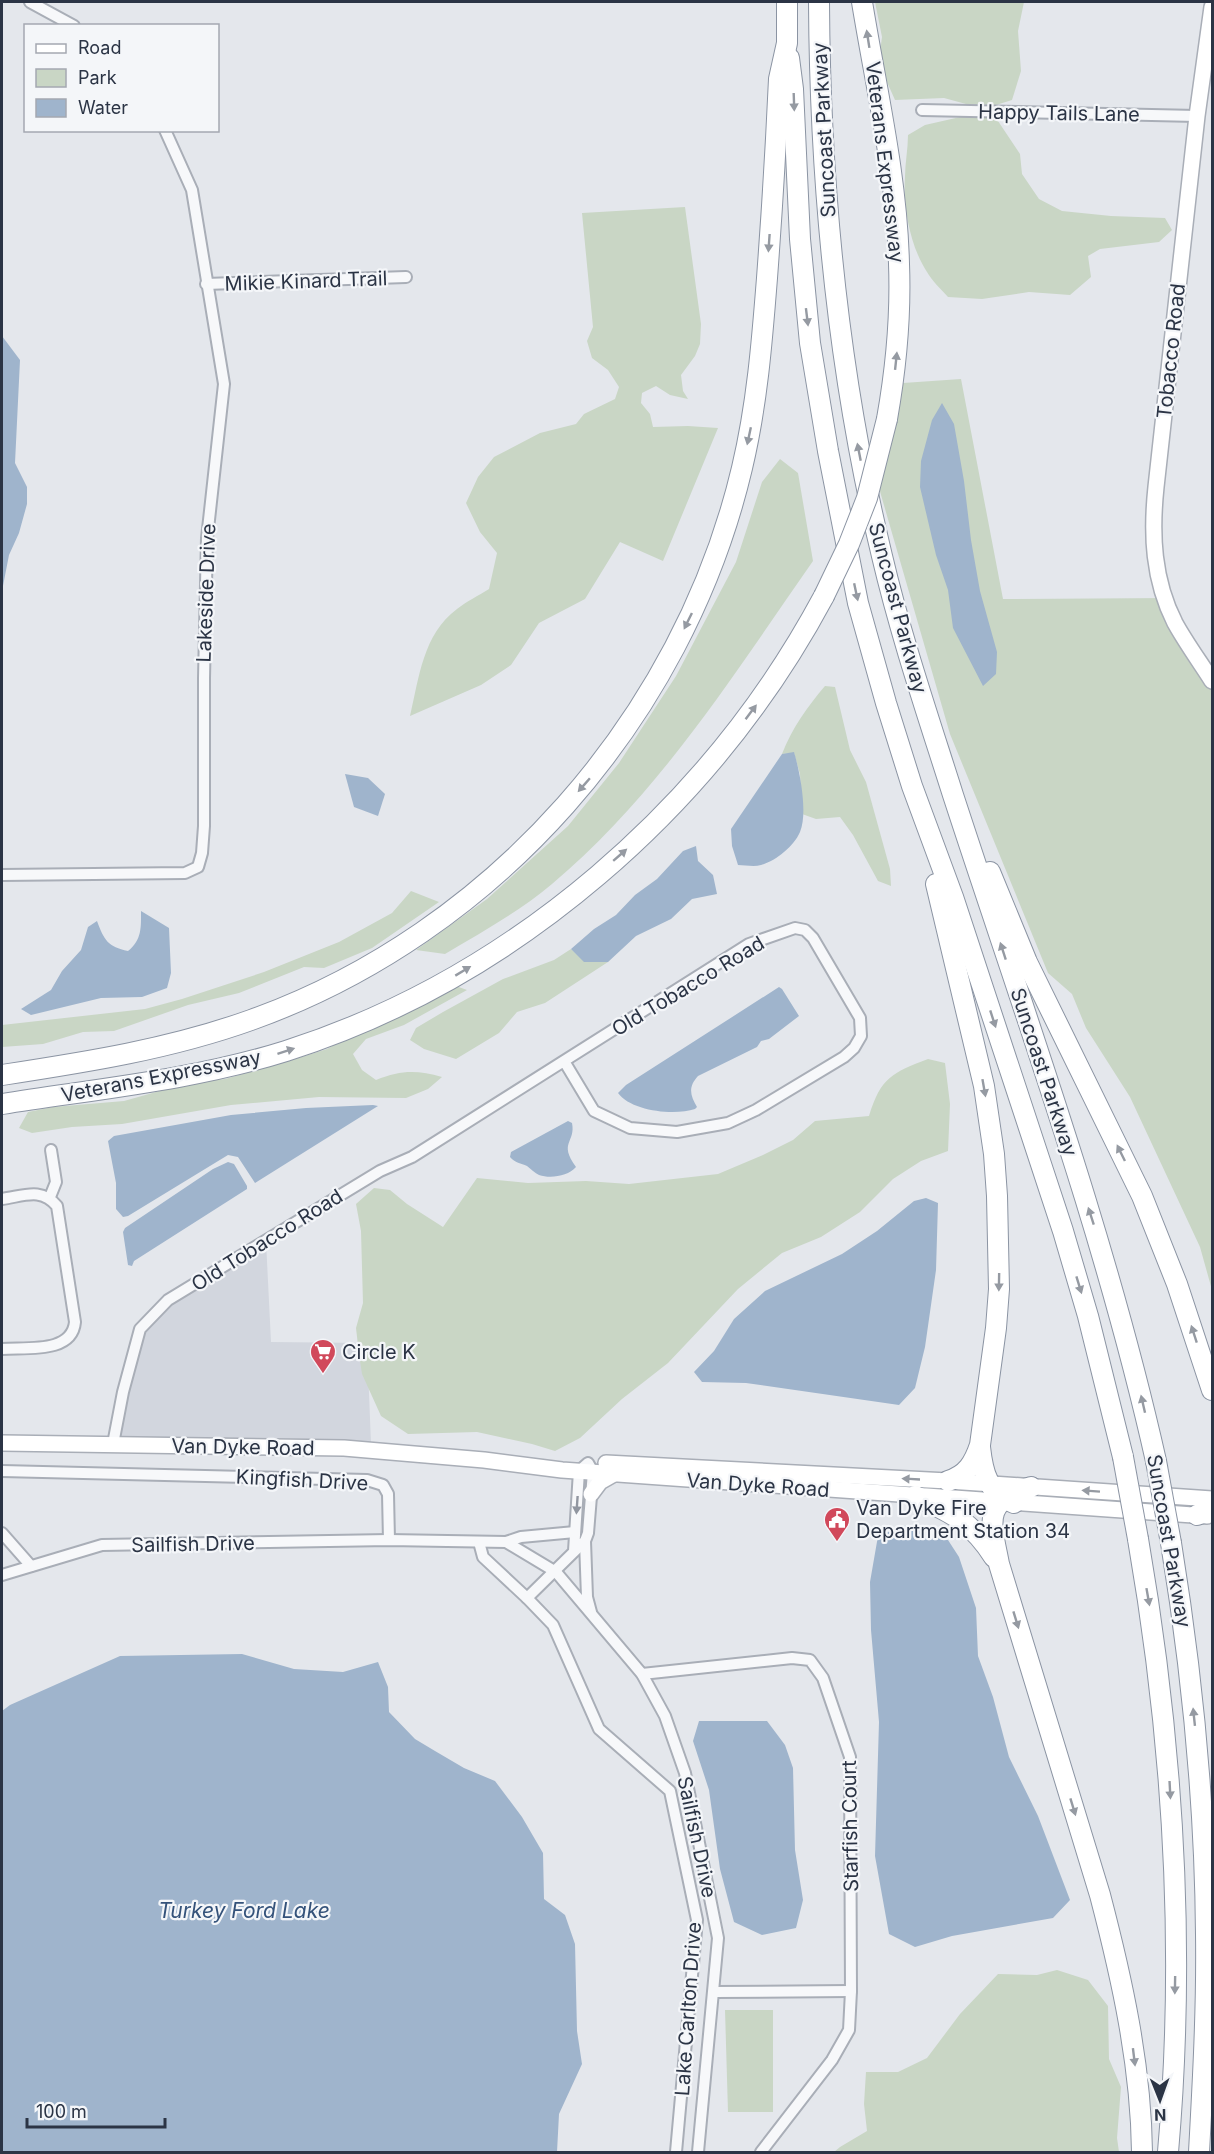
<svg xmlns="http://www.w3.org/2000/svg" width="1214" height="2154" font-family="Inter,sans-serif">
<style>
.built{fill:#d2d6de}
.green{fill:#c9d6c5}
.water{fill:#9fb4cc}
.lines{fill:none;stroke-linecap:round;stroke-linejoin:round}
.street-casing{stroke:#a9aeb7;stroke-width:14}
.secondary-casing{stroke:#a9aeb7;stroke-width:18}
.highway-casing{stroke:#8b94a3;stroke-width:22}
.street{stroke:#f7f8fa;stroke-width:10}
.secondary{stroke:#fff;stroke-width:15}
.highway{stroke:#fff;stroke-width:20}
.highway-bridge-casing{stroke:#8b94a3;stroke-width:22;stroke-linecap:butt}
.highway-bridge{stroke:#fff;stroke-width:20}
.oneway{fill:#959aa2}
.oneway2{fill:#9196a0}
.labels{text-anchor:middle;dominant-baseline:central;stroke-width:4.5;stroke-linejoin:round;paint-order:stroke}
.street-label{font-size:20px;fill:#2b3445;stroke:#f4f6f9}
.poi-label{font-size:20px;fill:#2b3445;stroke:#f4f6f9;text-anchor:start}
.water-label{font-size:21px;font-style:italic;fill:#34527a;stroke:#f4f6f9}
</style>
<rect width="100%" height="100%" fill="#e4e7ec"/>
<polygon class="built" points="266,1241 271,1342 367,1343 371,1444 117,1436 143,1330 173,1301"/>
<g class="green">
<polygon points="875,2 1024,2 1018,31 1021,71 1012,100 996,105 966,104 944,98 895,100 887,82 879,59 882,37"/>
<path d="M969,115L996,118L1020,154L1022,174L1039,199L1062,211L1111,216L1165,218L1172,230L1159,242L1100,249L1088,256L1091,277L1070,295L1029,292L982,299L948,297C941,289 932,281 927,272C910,246 903,207 905,177C905,163 908,149 908,135L925,125Z"/>
<path d="M685,207L701,324L700,344L695,356L681,375L683,391L688,399L670,395L656,386L642,393L641,403L650,414L653,427L688,426L718,428L663,561L620,542L585,599L539,623L511,665L481,685L410,716C419,678 423,634 457,609C467,601 478,596 489,589L497,553L480,532L466,503L478,477L494,457L540,433L576,424L584,414L615,399L619,387L608,370L592,358L587,341L593,327L582,213Z"/>
<polygon points="961,379 1003,599 1170,598 1184,632 1212,677 1212,1290 1200,1247 1130,1097 1086,1028 1072,994 1048,973 950,734 879,488 903,383"/>
<path d="M780,459L798,473L813,561C734,674 659,794 552,884C520,911 482,932 445,954L416,950L487,899L568,826L619,763L676,676L736,562L762,482Z"/>
<path d="M825,686L835,687L850,750L866,782L890,869L891,886L878,881L853,835L840,817L816,819L802,814L800,774L794,753L782,754C792,728 808,706 825,686Z"/>
<polygon points="411,891 439,902 372,948 324,968 304,967 239,993 188,1005 114,1031 83,1032 43,1044 2,1047 2,1025 145,1009 182,999 264,972 339,942 392,913"/>
<polygon points="571,949 584,961 608,962 545,1003 517,1012 499,1033 456,1059 424,1049 410,1040 416,1028 443,1012 503,979 554,960"/>
<path d="M456,986L467,990L404,1025L366,1039L353,1054L362,1070L376,1080C401,1070 417,1070 442,1077L428,1089L406,1098L319,1097L231,1105L122,1124L72,1127L32,1133L19,1128L28,1112L53,1107L124,1101L188,1083L225,1079L292,1060L327,1049L387,1016L429,1002Z"/>
<path d="M928,1059L945,1063L950,1104L948,1151L921,1161L893,1179L860,1212L821,1237L782,1253L738,1289L668,1363L622,1399L580,1438L555,1451L532,1444L477,1432L408,1434L381,1416L362,1374L359,1354L356,1328L363,1303L361,1231L356,1204L374,1188L390,1190L407,1204L443,1227L477,1178L528,1183L586,1181L629,1184L718,1174L763,1155L793,1140L815,1121L869,1116C881,1077 892,1073 928,1059Z"/>
<polygon points="1057,1970 1088,1980 1108,2006 1109,2059 1121,2087 1117,2138 1119,2152 834,2152 840,2147 867,2131 864,2104 866,2072 898,2072 927,2058 960,2014 998,1974 1037,1975"/>
<polygon points="725,2010 773,2010 773,2112 728,2112"/>
</g>
<g class="water">
<polygon points="2,336 20,360 15,463 27,487 27,504 19,533 9,555 2,591"/>
<polygon points="942,403 954,424 964,481 971,540 980,591 997,652 996,674 983,686 953,628 948,590 936,555 920,487 921,461 932,420"/>
<path d="M794,752C800,772 808,813 800,832C794,846 776,861 761,865C754,867 745,865 738,865L732,846L731,829L782,754Z"/>
<polygon points="345,774 368,778 385,794 378,816 354,807"/>
<polygon points="696,846 698,861 713,875 717,894 692,899 671,919 636,936 608,962 584,962 571,949 594,929 616,915 635,895 657,879 683,851"/>
<path d="M141,911L169,928L171,973L167,988L142,997L101,998L31,1015L21,1009L51,990L62,971L81,950L88,927L97,921C104,940 108,947 128,951C142,940 141,927 141,911Z"/>
<path d="M779,987L782,989L799,1016L769,1039L761,1041L757,1047L698,1076C688,1087 690,1095 697,1107L695,1109C674,1116 631,1111 618,1093L626,1085Z"/>
<polygon points="373,1105 378,1106 255,1183 238,1157 228,1155 128,1216 123,1217 116,1209 116,1183 108,1141 114,1136 231,1115 306,1108"/>
<path d="M568,1121L572,1123C576,1143 558,1142 576,1167C568,1176 551,1179 539,1175C535,1173 531,1169 527,1166C521,1163 515,1163 510,1157L511,1152Z"/>
<polygon points="228,1162 234,1164 247,1186 247,1189 134,1261 132,1266 128,1265 123,1232 125,1228 213,1169"/>
<polygon points="926,1198 938,1203 936,1270 925,1347 915,1388 899,1405 746,1383 702,1382 694,1372 714,1351 734,1319 765,1291 842,1254 877,1231 914,1201"/>
<polygon points="907,1525 948,1540 959,1557 976,1608 978,1656 993,1697 1009,1757 1038,1816 1070,1900 1053,1918 952,1936 915,1947 889,1934 875,1856 879,1722 871,1630 870,1582 878,1536"/>
<polygon points="242,1654 294,1669 343,1672 378,1662 388,1687 389,1712 415,1739 435,1751 464,1768 495,1781 522,1817 543,1853 544,1899 565,1915 575,1944 577,2031 582,2064 559,2114 557,2152 2,2152 2,1711 10,1705 120,1656"/>
<polygon points="699,1721 767,1721 785,1745 793,1768 795,1850 803,1900 796,1928 762,1935 734,1922 720,1869 709,1790 693,1741"/>
</g>
<g class="lines">
<defs>
<g id="street">
<polyline points="30,2 74,26"/>
<polyline points="922,110 1197,116"/>
<polyline points="206,284 406,277"/>
<polyline points="2,875 185,873 198,867 202,853 204,826 204,678 207,538 224,384 192,190 165,130"/>
<polyline points="50,1197 56,1182 51,1150"/>
<path d="M2,1199C24,1196 41,1187 57,1206L75,1322C72,1354 26,1347 2,1349"/>
<polyline points="113,1444 123,1392 140,1329 168,1300 380,1171 412,1157 749,944 795,928 805,930 813,938 860,1018 861,1036 854,1048 844,1057 756,1110 728,1123 677,1132 630,1128 594,1111 564,1061"/>
<polyline points="2,1471 367,1480 383,1485 388,1494 389,1540"/>
<polyline points="2,1533 31,1566"/>
<polyline points="585,1541 587,1597 591,1612"/>
<polyline points="479,1542 483,1557 527,1598 553,1625 599,1729 670,1791 697,1920 676,2152"/>
<polyline points="506,1542 521,1537 575,1532"/>
<polyline points="2,1575 102,1545 389,1540 506,1542 556,1572 642,1674 665,1716 685,1773 718,1938 698,2152"/>
<polyline points="527,1598 585,1541 588,1533 593,1472 588,1463 579,1471 574,1551"/>
<polyline points="642,1674 792,1658 810,1660 823,1678 850,1757 851,1991 849,2030 832,2060 761,2152"/>
<polyline points="714,1992 851,1991"/>
</g>
<g id="secondary">
<path d="M1212,7L1197,116L1156,487C1151,534 1153,580 1175,623C1186,643 1200,662 1212,681"/>
<polyline points="2,1443 344,1448 484,1460 562,1470 1207,1516"/>
<polyline points="606,1463 948,1481 1212,1499"/>
<polyline points="591,1494 600,1482 614,1474"/>
</g>
<g id="highway">
<path d="M819,2C820,189 838,374 882,556C901,637 928,716 953,795C1025,1016 1105,1234 1156,1461"/>
<path d="M862,2C876,88 897,176 899,264C901,316 896,368 887,419"/>
<polyline points="789,58 793,89 800,239 810,343 828,451 858,603 886,703 912,786 953,897 1063,1231 1088,1316 1123,1457"/>
<polyline points="990,872 1027,962 1142,1196 1177,1284 1212,1390"/>
<path d="M936,884L984,1086L994,1154L997,1196L999,1289L996,1328L980,1445C974,1463 967,1475 948,1481"/>
<path d="M2,1075C87,1062 170,1049 251,1020C494,933 683,718 742,468C757,405 762,342 767,278C772,211 776,145 779,79L787,43V2"/>
<path d="M2,1104C96,1089 194,1080 286,1051C514,978 711,807 824,596"/>
<path d="M980,1447C983,1474 987,1491 1014,1503"/>
<path d="M1031,1487C981,1502 991,1522 999,1564L1100,1895C1122,1979 1141,2065 1142,2152"/>
<path d="M915,1496C951,1512 973,1523 994,1557"/>
<polyline points="1197,1515 1212,1509"/>
<path d="M1138,1539C1173,1741 1186,1948 1168,2152"/>
<path d="M1171,1543C1192,1672 1205,1802 1206,1934C1207,2007 1203,2080 1199,2152"/>
</g>
</defs>
<use href="#street" class="street-casing"/>
<use href="#secondary" class="secondary-casing"/>
<use href="#highway" class="highway-casing"/>
<use href="#street" class="street"/>
<use href="#secondary" class="secondary"/>
<use href="#highway" class="highway"/>
<defs>
<g id="highway-bridge">
<polyline points="824,596 849,544 867,498 887,419"/>
<polyline points="1123,1457 1138,1539"/>
<polyline points="1156,1461 1171,1543"/>
</g>
</defs>
<use href="#highway-bridge" class="highway-bridge-casing"/>
<use href="#highway-bridge" class="highway-bridge"/>
</g>
<defs><path id="oneway-solid" d="M-6-.8H1V-3.2L6.5 0L1 3.2V.8H-6Z" transform="scale(1.5)"/></defs>
<g class="oneway">
<use href="#oneway-solid" transform="translate(868 39) rotate(-99)"/>
<use href="#oneway-solid" transform="translate(794 102) rotate(88)"/>
<use href="#oneway-solid" transform="translate(769 243) rotate(94)"/>
<use href="#oneway-solid" transform="translate(807 317) rotate(83)"/>
<use href="#oneway-solid" transform="translate(896 361) rotate(-84)"/>
<use href="#oneway-solid" transform="translate(749 436) rotate(102)"/>
<use href="#oneway-solid" transform="translate(859 452) rotate(-101)"/>
<use href="#oneway-solid" transform="translate(856 592) rotate(78)"/>
<use href="#oneway-solid" transform="translate(688 621) rotate(116)"/>
<use href="#oneway-solid" transform="translate(751 712) rotate(-53)"/>
<use href="#oneway-solid" transform="translate(584 785) rotate(131)"/>
<use href="#oneway-solid" transform="translate(620 855) rotate(-41)"/>
<use href="#oneway-solid" transform="translate(1003 951) rotate(-108)"/>
<use href="#oneway-solid" transform="translate(463 971) rotate(-31)"/>
<use href="#oneway-solid" transform="translate(993 1019) rotate(72)"/>
<use href="#oneway-solid" transform="translate(286 1051) rotate(-18)"/>
<use href="#oneway-solid" transform="translate(984 1088) rotate(80)"/>
<use href="#oneway-solid" transform="translate(1121 1153) rotate(-116)"/>
<use href="#oneway-solid" transform="translate(1091 1216) rotate(-108)"/>
<use href="#oneway-solid" transform="translate(999 1282) rotate(91)"/>
<use href="#oneway-solid" transform="translate(1079 1285) rotate(73)"/>
<use href="#oneway-solid" transform="translate(1194 1334) rotate(-108)"/>
<use href="#oneway-solid" transform="translate(1143 1404) rotate(-103)"/>
<use href="#oneway-solid" transform="translate(911 1479) rotate(-177)"/>
<use href="#oneway-solid" transform="translate(1091 1491) rotate(-176)"/>
<use href="#oneway-solid" transform="translate(1148 1597) rotate(80)"/>
<use href="#oneway-solid" transform="translate(1016 1620) rotate(73)"/>
<use href="#oneway-solid" transform="translate(1194 1717) rotate(-96)"/>
<use href="#oneway-solid" transform="translate(1170 1790) rotate(87)"/>
<use href="#oneway-solid" transform="translate(1073 1807) rotate(73)"/>
<use href="#oneway-solid" transform="translate(1175 1985) rotate(91)"/>
<use href="#oneway-solid" transform="translate(1134 2057) rotate(83)"/>
</g>
<use class="oneway2" href="#oneway-solid" transform="translate(577 1505) rotate(94)"/>
<defs>
<symbol id="supermarket-pin" viewBox="-11 -11 22 30"><path d="M0 17L-7.5 6A9.5 9.5 0 1 1 7.5 6Z" fill="#d1495b" stroke="#f4f6f9"/><path d="M-6-5.5h2.5l.6 2H6L4.5 2H-2.5L-4.4-4H-6ZM-1.5 3.2a1.3 1.3 0 1 0 .1 0ZM3 3.2a1.3 1.3 0 1 0 .1 0Z" fill="#fff"/></symbol>
<symbol id="civic-pin" viewBox="-11 -11 22 30"><path d="M0 17L-7.5 6A9.5 9.5 0 1 1 7.5 6Z" fill="#d1495b" stroke="#f4f6f9"/><path d="M-.6-6.5H3V-4.5H.6V-3L4-1V1h2V6H-6V1h2V-1L-.6-3ZM-1.2 2.5V6h2.4V2.5Z" fill="#fff"/></symbol>
</defs>
<g fill-rule="evenodd">
<use href="#supermarket-pin" x="308" y="1337" width="30" height="40"/>
<use href="#civic-pin" x="822" y="1505" width="30" height="40"/>
</g>
<g class="labels">
<g class="street-label">
<text transform="translate(1059 113) rotate(1)">Happy Tails Lane</text>
<text transform="translate(824 130) rotate(-93)">Suncoast Parkway</text>
<text transform="translate(885 162) rotate(83)">Veterans Expressway</text>
<text transform="translate(306 281) rotate(-2)">Mikie Kinard Trail</text>
<text transform="translate(1171 351) rotate(-84)">Tobacco Road</text>
<text transform="translate(206 593) rotate(-88)">Lakeside Drive</text>
<text transform="translate(898 608) rotate(75)">Suncoast Parkway</text>
<text transform="translate(688 986) rotate(-31)">Old Tobacco Road</text>
<text transform="translate(1044 1072) rotate(72)">Suncoast Parkway</text>
<text transform="translate(161 1076) rotate(-11)">Veterans Expressway</text>
<text transform="translate(267 1240) rotate(-32)">Old Tobacco Road</text>
<text transform="translate(243 1447) rotate(1)">Van Dyke Road</text>
<text transform="translate(302 1480) rotate(3)">Kingfish Drive</text>
<text transform="translate(758 1485) rotate(4)">Van Dyke Road</text>
<text transform="translate(1169 1541) rotate(80)">Suncoast Parkway</text>
<text transform="translate(193 1544) rotate(-1)">Sailfish Drive</text>
<text transform="translate(850 1826) rotate(-91)">Starfish Court</text>
<text transform="translate(697 1837) rotate(78)">Sailfish Drive</text>
<text transform="translate(688 2009) rotate(-86)">Lake Carlton Drive</text>
</g>
<g class="poi-label">
<text x="342" y="1352">Circle K</text>
<text x="856" y="1508">Van Dyke Fire<tspan x="856" dy="23">Department Station 34</tspan></text>
</g>
<g class="water-label">
<text x="244" y="1910">Turkey Ford Lake</text>
</g>
</g>
<rect width="1214" height="2154" fill="none" stroke="#2b3445" stroke-width="6"/>
<rect x="24" y="24" width="195" height="108" fill="#f4f6f9" stroke="#a4a8b1" stroke-width="1.5"/>
<rect x="36" y="44" width="30" height="9" fill="#ffffff" stroke="#a4a8b1" stroke-width="1.5"/>
<text x="78" y="54" font-size="18" fill="#2b3445">Road</text>
<rect x="36" y="69" width="30" height="18" fill="#c9d6c5" stroke="#a4a8b1" stroke-width="1.5"/>
<text x="78" y="84" font-size="18" fill="#2b3445">Park</text>
<rect x="36" y="99" width="30" height="18" fill="#9fb4cc" stroke="#a4a8b1" stroke-width="1.5"/>
<text x="78" y="114" font-size="18" fill="#2b3445">Water</text>
<g transform="translate(1160 2100) rotate(179)" stroke="#f4f6f9" stroke-width="4.5" paint-order="stroke">
<path d="M0-4.5L10 22L0 15L-10 22Z" fill="#2b3445"/>
<text y="-9" font-size="16" font-weight="bold" text-anchor="middle" fill="#2b3445">N</text>
</g>
<path d="M27 2118v9h138v-9" fill="none" stroke="#2b3445" stroke-width="3"/>
<text x="36" y="2118" font-size="18" fill="#2b3445" stroke="#f4f6f9" stroke-width="4.5" paint-order="stroke">100 m</text>
</svg>
